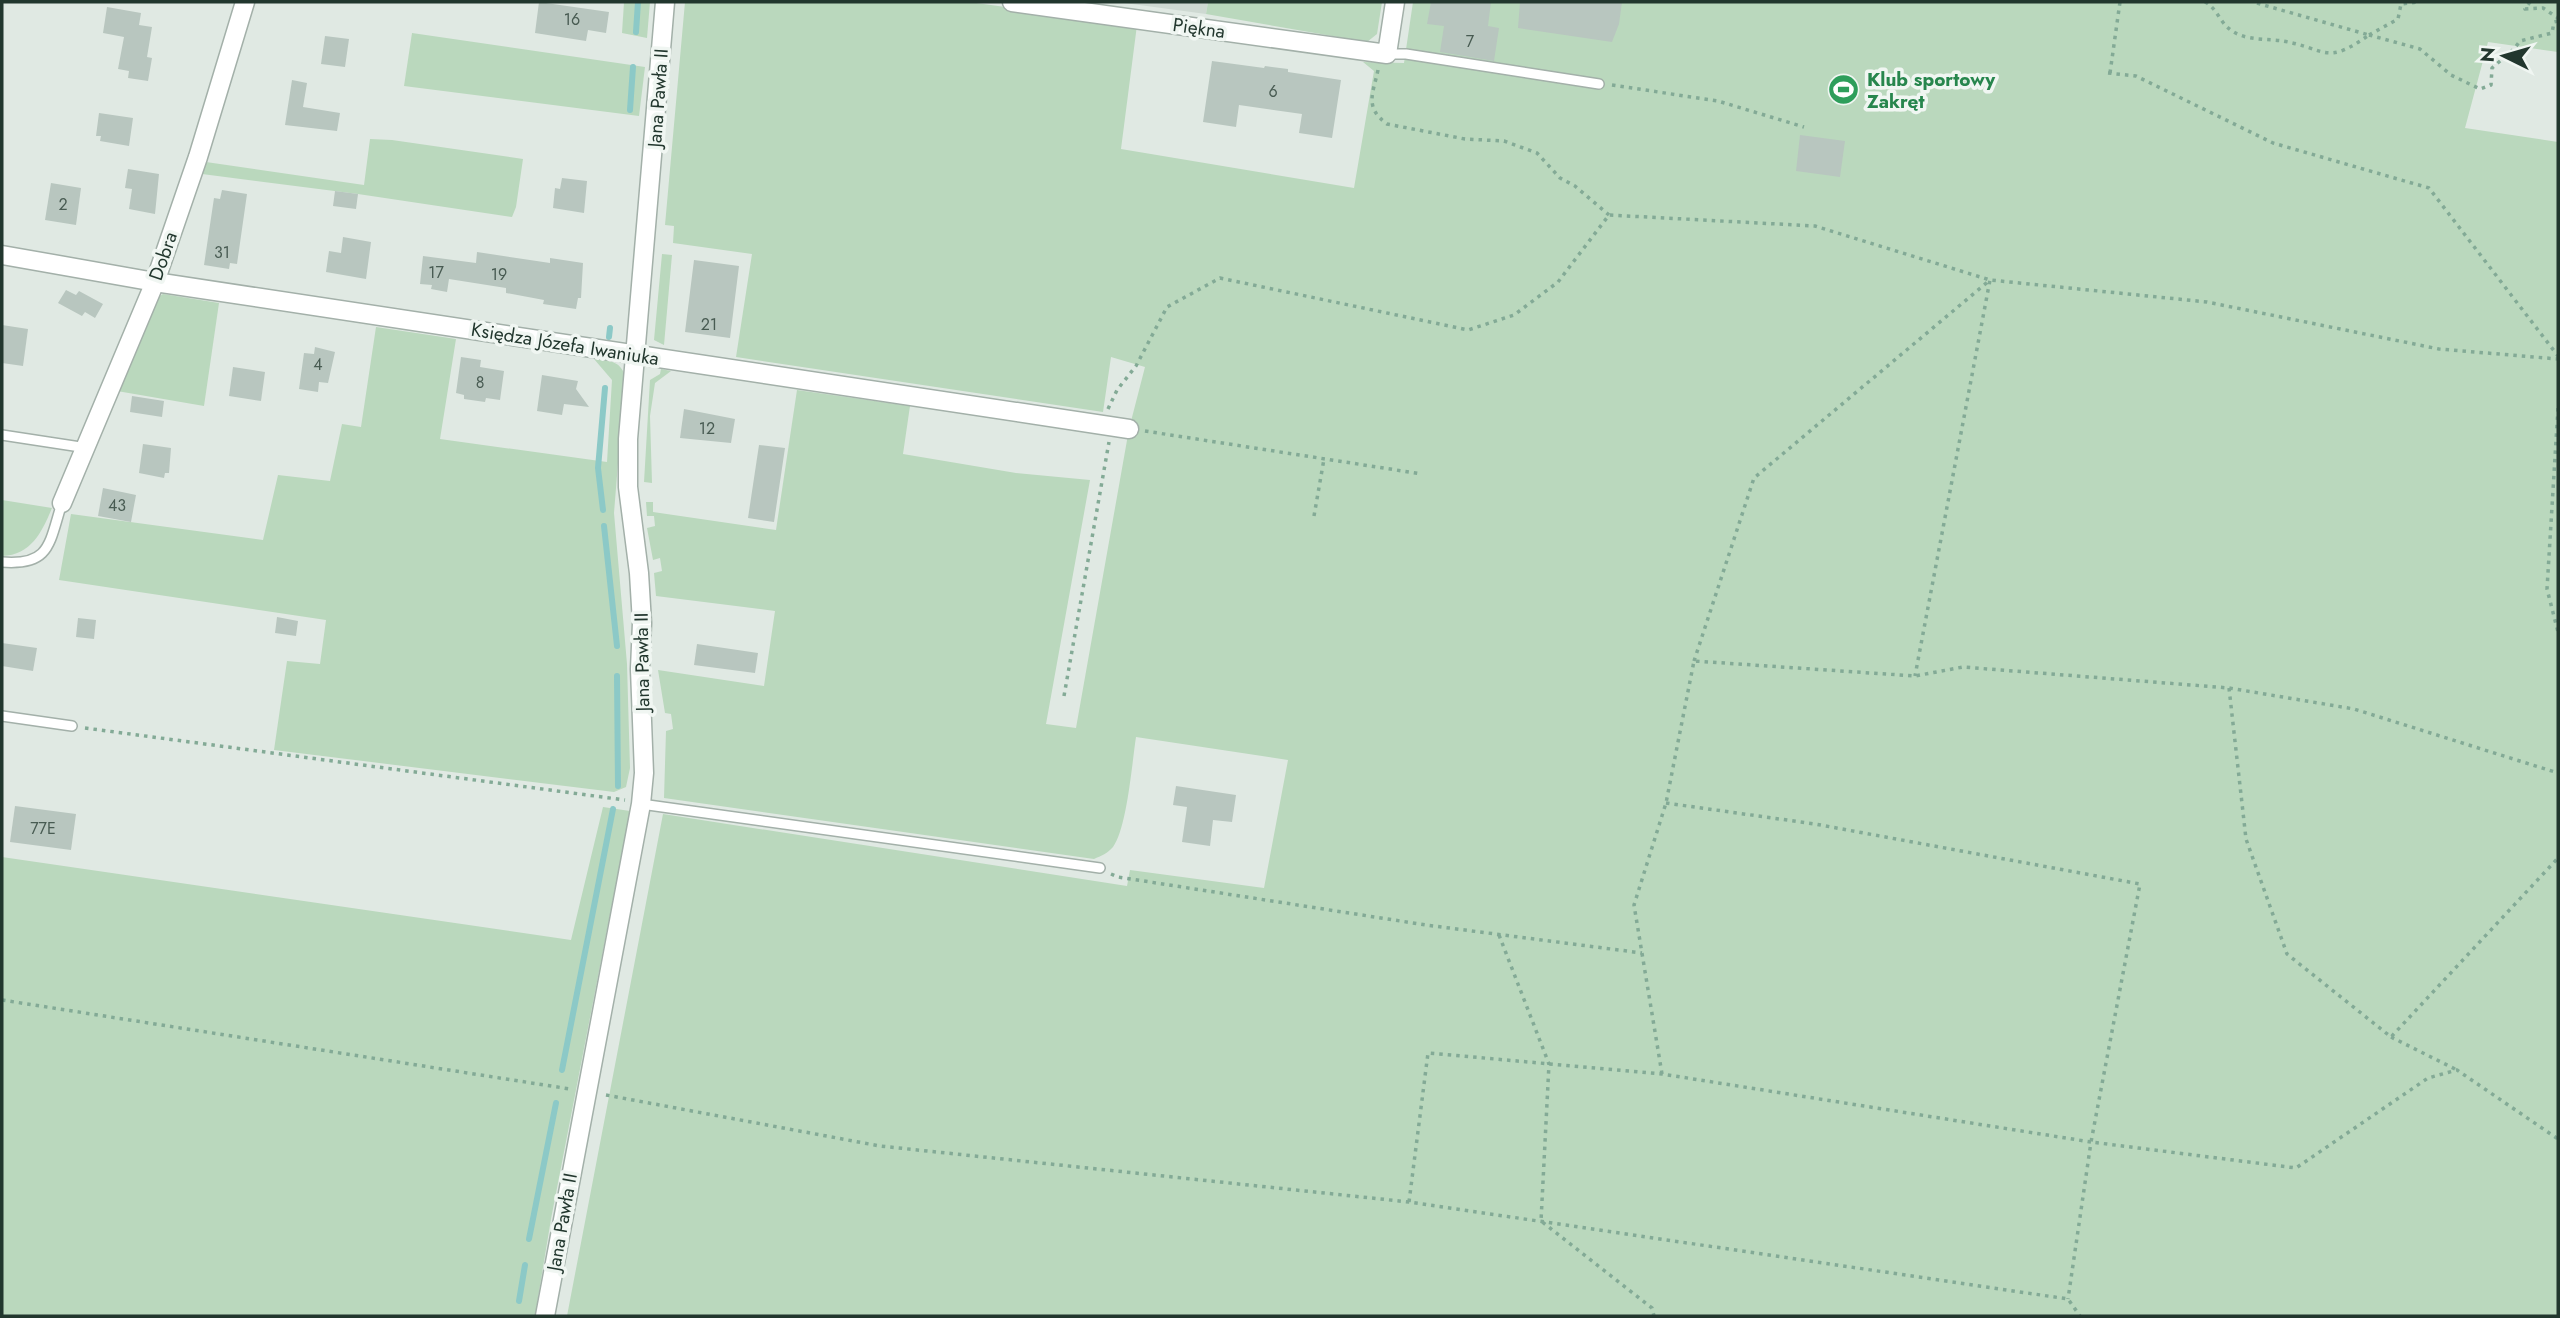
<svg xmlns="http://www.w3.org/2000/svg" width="2560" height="1318" font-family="Jost,sans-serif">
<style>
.built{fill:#ced9d2}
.green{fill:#bad8bd}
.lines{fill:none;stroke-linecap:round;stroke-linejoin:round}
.stream{stroke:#8cc9c7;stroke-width:6}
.building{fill:#b8c6bf}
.lane-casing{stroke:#a3b0a9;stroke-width:12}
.street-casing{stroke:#a3b0a9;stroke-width:21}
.path{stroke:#83aa96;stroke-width:3.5;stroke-dasharray:3.5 5;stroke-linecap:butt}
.lane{stroke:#fff;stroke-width:9}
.street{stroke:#fff;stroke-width:18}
.labels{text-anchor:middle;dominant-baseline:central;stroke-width:7;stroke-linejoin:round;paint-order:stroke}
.number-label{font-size:16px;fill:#485b52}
.street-label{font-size:19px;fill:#22372e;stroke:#f0f6f2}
.leisure-label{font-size:19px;font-weight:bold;fill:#27864d;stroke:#f0f6f2;text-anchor:start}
</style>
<rect width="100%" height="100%" fill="#e0e9e3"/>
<polygon class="built" points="1117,2 1208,2 1206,14"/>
<g class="green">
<polygon points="624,2 650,2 647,38 622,33"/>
<path d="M685,2H969L1137,25L1121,149L1354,188L1374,71L1363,62L1404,63L1413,2H2558V52L2488,42L2465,128L2558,142V1316H567L663,814L1127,886L1130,870L1264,888L1288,760L1136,737C1132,763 1127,828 1113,847C1108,853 1101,856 1094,859L664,798L666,731L673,729L671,714L665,713L658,670L764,686L775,611L656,596L654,573L662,571L660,558L653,560L647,528L655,526L654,516H647L646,502H653V512L776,530L797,390L910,406L903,454L1016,473L1090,480L1046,724L1076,728L1129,429L1145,367L1111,357L1103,412L736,357L752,254L673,243L674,226L665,225Z"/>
<polygon points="1208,2 1382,2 1377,34 1367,42 1206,14"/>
<polygon points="412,33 645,67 639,116 404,86"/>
<polygon points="370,139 392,140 523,159 516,207 512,217 358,194 202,174 206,162 364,185"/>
<polygon points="662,254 672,255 664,345 654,340"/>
<polygon points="163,294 219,303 204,406 117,391 152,301"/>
<path d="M376,327L456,339L440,439L607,462L612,380L594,359C608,360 621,361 625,376L614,513L627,664L630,768L626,787L614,792L606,791L274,750L287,661L320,664L326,620L59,580L71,514L263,540L278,475L330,481L342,424L361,427Z"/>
<polygon points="661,369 671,371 655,383 650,416 652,483 644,482 650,380 660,374"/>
<path d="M2,500L52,508C42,532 31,555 2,556Z"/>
<polygon points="603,807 630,811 551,1219 535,1316 2,1316 2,857 571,940"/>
</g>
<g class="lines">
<g class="stream">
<polyline points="636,32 638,2"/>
<polyline points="630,110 633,67"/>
<polyline points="609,337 610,328"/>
<polyline points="603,510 598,468 605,388"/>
<polyline points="604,526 617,646"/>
<polyline points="617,676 618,786"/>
<polyline points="562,1070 613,809"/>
<polyline points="529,1239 556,1103"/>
<polyline points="519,1301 525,1265"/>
</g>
</g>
<g class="building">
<polygon points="539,2 609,12 606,33 588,30 586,41 535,33"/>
<polygon points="1431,2 1491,2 1488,26 1499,28 1494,61 1440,52 1444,26 1427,24"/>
<polygon points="1520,2 1622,2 1619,24 1612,42 1518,28"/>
<polygon points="107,7 141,13 139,25 152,27 147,57 152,58 148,81 128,78 129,71 118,69 124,37 103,33"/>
<polygon points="325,36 349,39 345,67 321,64"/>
<polygon points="1212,61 1264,68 1265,66 1288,69 1288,72 1341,80 1332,138 1299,133 1302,114 1239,105 1236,127 1203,122"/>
<polygon points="292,80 307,83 303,107 340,113 337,131 285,125"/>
<polygon points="99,113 133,118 129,146 100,141 101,136 96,136"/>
<polygon points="1800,135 1845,141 1840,177 1796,171"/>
<polygon points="128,169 159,174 155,214 129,209 132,189 125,188"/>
<polygon points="562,178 587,181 584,213 553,208 555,188 560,189"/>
<polygon points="51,183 81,188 76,225 45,220"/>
<polygon points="222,190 247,194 237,264 230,263 229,269 204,265 214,198 220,199"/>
<polygon points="335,191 358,194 356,209 333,206"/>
<polygon points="343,237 371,242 366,279 326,272 329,251 341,253"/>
<polygon points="477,252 550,263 550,258 583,263 581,298 578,298 576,309 543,304 544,300 506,293 506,288 449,279 447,292 431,289 432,285 420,284 423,256 476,263"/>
<polygon points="694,260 739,266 730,338 685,332"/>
<polygon points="66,290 76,295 79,291 103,304 95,318 85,312 82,316 58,303"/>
<polygon points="2,325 28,329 23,366 2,363"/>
<polygon points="315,347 335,352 328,383 319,382 318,392 299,389 304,353 314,354"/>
<polygon points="461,357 481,360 480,367 504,371 500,400 486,398 485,402 464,399 464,395 456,393"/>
<polygon points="233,367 265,372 261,401 229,396"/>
<polygon points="542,375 578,381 576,389 589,407 564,404 562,415 537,411"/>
<polygon points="132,396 164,401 162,417 130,412"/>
<polygon points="684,409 735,419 731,443 680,438"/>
<polygon points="143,444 171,448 169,473 165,473 164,478 139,473"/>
<polygon points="759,445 785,448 774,522 748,518"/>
<polygon points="103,488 136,495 131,522 98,516"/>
<polygon points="277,617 298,621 296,636 275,633"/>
<polygon points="78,618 96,620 94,639 76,637"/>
<polygon points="2,643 37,648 33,671 2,666"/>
<polygon points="697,644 758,653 755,673 694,665"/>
<polygon points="1176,786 1236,795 1232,822 1213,820 1210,846 1182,842 1187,807 1173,805"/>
<polygon points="15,806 76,814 71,850 10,842"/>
</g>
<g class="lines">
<defs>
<g id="lane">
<polyline points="1387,54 1406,54 1599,84"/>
<polyline points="2,435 87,448"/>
<path d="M2,562C51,566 49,543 62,503"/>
<polyline points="2,716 72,726"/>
<polyline points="641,804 1100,868"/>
</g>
<g id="street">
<polyline points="1012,2 1387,54 1395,2"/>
<polyline points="2,255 155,282 1129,429"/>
<polyline points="62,503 155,282 198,157 245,2"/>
<polyline points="545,1316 641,804 644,773 640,669 642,623 639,573 628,487 628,439 665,2"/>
</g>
</defs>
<use href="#lane" class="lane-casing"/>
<use href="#street" class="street-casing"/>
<g class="path">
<path d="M2205,2C2220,10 2219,27 2240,35C2252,40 2270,39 2283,41C2328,49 2325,66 2369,35L2253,2"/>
<polyline points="2530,2 2525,9 2543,8 2558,18"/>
<polyline points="2369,35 2420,49 2451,75 2480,89 2491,85 2492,68 2514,49 2520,41 2552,33 2554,22 2558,21"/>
<polyline points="2369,35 2398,19 2401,4 2418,2"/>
<path d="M1378,70C1373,94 1364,107 1387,124L1465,139L1504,141L1537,153L1560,178L1575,186L1609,215"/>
<polyline points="2108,73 2136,76 2273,143 2429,188 2558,356"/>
<polyline points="2110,73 2120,2"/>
<polyline points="1612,85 1718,101 1804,127"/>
<polyline points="2558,408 2547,589 2558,632"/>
<polyline points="1108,409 1117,390 1136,366 1167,307 1220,278 1468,330 1514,315 1558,282 1609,215 1815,226 1990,280 2207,302 2439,349 2558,359"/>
<polyline points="1145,431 1422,474"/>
<polyline points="1314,516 1324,459"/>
<polyline points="1694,661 1754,478 1990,280 1915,676"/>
<polyline points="2229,688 2246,839 2287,954 2391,1037 2558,858"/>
<polyline points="1064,696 1109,442"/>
<polyline points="85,728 625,800"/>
<polyline points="1666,803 1815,824 2140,884 2091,1142 2296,1168 2428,1078 2457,1070 2558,1139"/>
<polyline points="1111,874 1118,877 1426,925 1642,953"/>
<polyline points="1499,935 1549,1064 1541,1221 1652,1308 1654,1316"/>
<polyline points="2,1000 570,1089"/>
<polyline points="2391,1037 2457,1070"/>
<polyline points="1662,1074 1634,905 1666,803 1694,661 1915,676 1963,667 2229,688 2354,709 2558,773"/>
<polyline points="606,1095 880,1146 1409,1202 2068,1299 2080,1316"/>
<polyline points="1409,1202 1428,1053 1662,1074 2091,1142 2068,1299"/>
</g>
<use href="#lane" class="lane"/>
<use href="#street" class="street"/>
</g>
<defs>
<symbol id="stadium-disc" viewBox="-11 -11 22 22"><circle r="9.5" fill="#2e9e5b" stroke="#f0f6f2"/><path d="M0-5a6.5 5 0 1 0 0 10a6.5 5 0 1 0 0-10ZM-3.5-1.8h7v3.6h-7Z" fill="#fff"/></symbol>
</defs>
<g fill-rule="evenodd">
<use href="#stadium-disc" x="1826" y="72" width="35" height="35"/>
</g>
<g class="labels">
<g class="number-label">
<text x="572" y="19">16</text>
<text x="1470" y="41">7</text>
<text x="1273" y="91">6</text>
<text x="63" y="204">2</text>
<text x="222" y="252">31</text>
<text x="436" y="272">17</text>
<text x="499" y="274">19</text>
<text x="709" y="324">21</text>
<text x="318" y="364">4</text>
<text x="480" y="382">8</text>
<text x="707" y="428">12</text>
<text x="117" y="505">43</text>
<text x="43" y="828">77E</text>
</g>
<g class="street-label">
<text transform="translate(1199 28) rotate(8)">Piękna</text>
<text transform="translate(658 98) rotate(-86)">Jana Pawła II</text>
<text transform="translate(163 256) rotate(-71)">Dobra</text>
<text transform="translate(565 344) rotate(9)">Księdza Józefa Iwaniuka</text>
<text transform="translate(642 662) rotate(-91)">Jana Pawła II</text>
<text transform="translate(562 1222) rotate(-80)">Jana Pawła II</text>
</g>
<g class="leisure-label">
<text x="1867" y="79">Klub sportowy<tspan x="1867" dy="22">Zakręt</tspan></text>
</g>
</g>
<rect width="2560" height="1318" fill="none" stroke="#22372e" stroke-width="7"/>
<g transform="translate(2504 56) rotate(275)" stroke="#f0f6f2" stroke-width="5" paint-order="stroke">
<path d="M0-5L12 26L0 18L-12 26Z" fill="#22372e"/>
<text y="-10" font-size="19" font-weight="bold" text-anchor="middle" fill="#22372e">N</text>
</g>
</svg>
